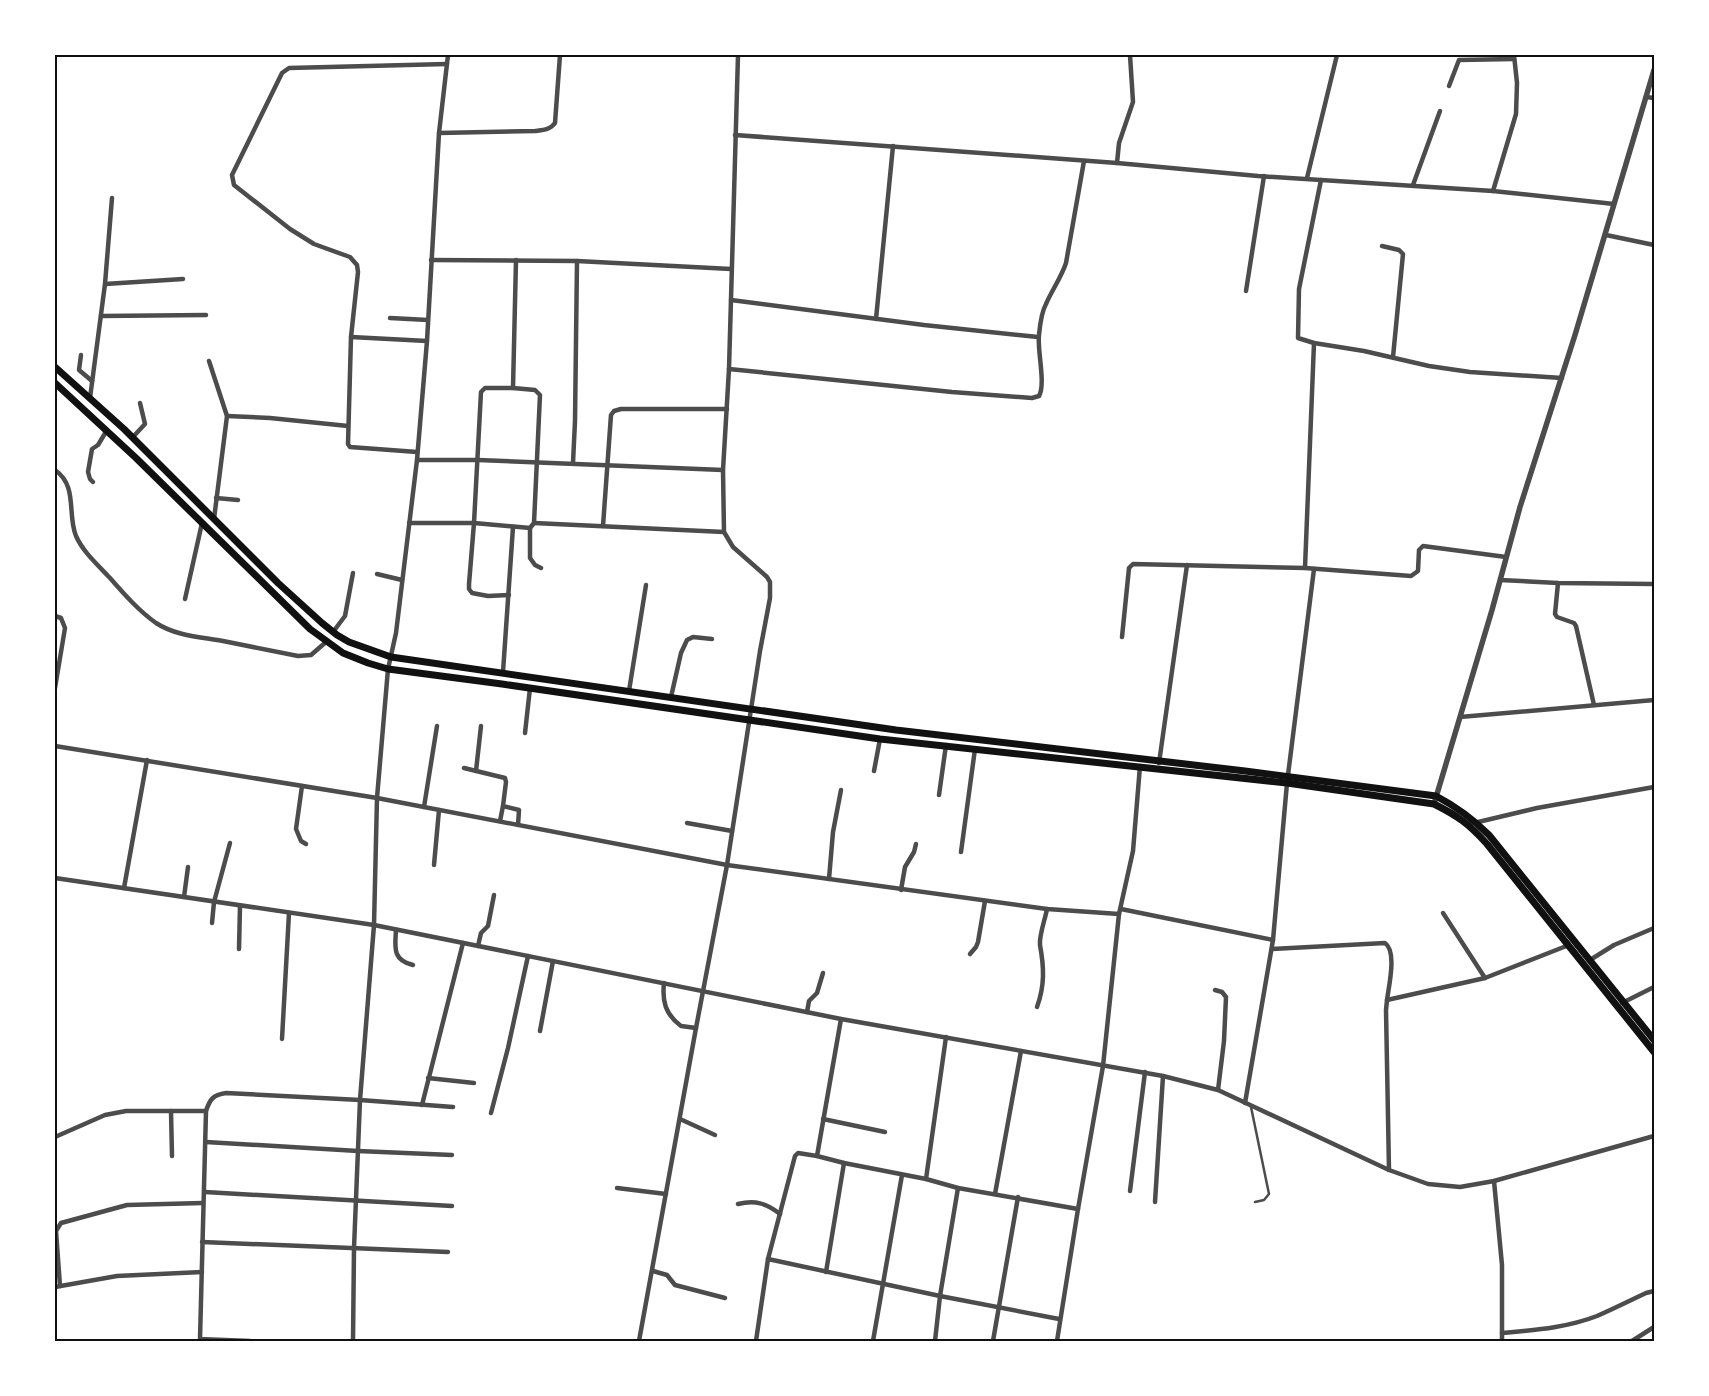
<svg xmlns="http://www.w3.org/2000/svg" width="1709" height="1396" font-family="Literata,serif">
<style>
.lines{fill:none;stroke-linecap:round;stroke-linejoin:round}
.service{stroke:#4c4c4c;stroke-width:2.5}
.minor{stroke:#4c4c4c;stroke-width:4.5}
.tertiary{stroke:#4c4c4c;stroke-width:5.5}
.primary{stroke:#111;stroke-width:7}
.neatline{fill:none;stroke:#111;stroke-width:2}
</style>
<rect width="100%" height="100%" fill="#fff"/>
<g class="lines">
<polyline class="service" points="1251,1107 1269,1194 1264,1200 1255,1202"/>
<g class="minor">
<polyline points="1449,86 1459,60 1514,59"/>
<polyline points="1646,97 1654,98"/>
<path d="M439,133L535,131C543,130 550,130 555,123L560,55"/>
<polyline points="735,135 1117,163 1258,176 1493,191 1614,204"/>
<polyline points="1117,163 1119,143 1133,102 1130,55"/>
<polyline points="1307,178 1337,55"/>
<polyline points="1321,180 1299,289 1298,338 1314,343 1364,351 1429,366 1470,372 1562,378"/>
<polyline points="1413,185 1440,111"/>
<polyline points="1493,191 1516,114 1517,83 1514,55"/>
<polyline points="1606,235 1654,245"/>
<polyline points="1382,246 1399,250 1403,254 1393,357"/>
<polyline points="431,260 577,261 731,269"/>
<polyline points="516,260 513,388 535,390 540,395 534,523 530,528 530,558 535,565 541,568"/>
<polyline points="105,284 183,279"/>
<polyline points="1246,291 1264,176"/>
<polyline points="731,300 924,325 1038,337"/>
<polyline points="101,316 206,315"/>
<polyline points="390,318 428,320"/>
<polyline points="876,319 893,146"/>
<polyline points="351,337 427,341"/>
<polyline points="81,355 79,370 92,381"/>
<polyline points="209,361 227,416 214,519"/>
<path d="M729,369L952,392L1032,398L1039,396C1046,384 1037,350 1039,335C1040,325 1041,313 1046,304C1052,290 1061,278 1066,263L1084,161"/>
<polyline points="90,398 105,284 112,198"/>
<polyline points="227,416 270,418 348,426"/>
<polyline points="132,438 145,424 140,403"/>
<polyline points="417,452 350,447 348,444 351,337 358,272 357,265 350,257 314,244 290,229 234,185 232,175 282,73 289,68 447,64"/>
<polyline points="417,460 478,460 723,470"/>
<polyline points="573,463 575,421 577,261"/>
<path d="M55,470C78,486 67,514 76,536C83,552 98,565 110,578C124,594 139,611 156,623C176,636 200,637 223,641C248,646 273,651 298,656L311,655L326,642"/>
<polyline points="93,482 90,479 88,472 92,449 98,445 107,430"/>
<polyline points="216,498 238,500"/>
<polyline points="409,523 474,523 530,528"/>
<polyline points="534,523 724,532"/>
<polyline points="603,526 611,415 614,411 621,409 727,409"/>
<polyline points="1305,568 1314,343"/>
<polyline points="377,574 402,580"/>
<polyline points="1500,580 1558,583 1654,584"/>
<polyline points="1558,583 1555,614 1557,617 1574,623 1576,626 1594,705"/>
<polyline points="509,595 488,596 472,593 469,589 469,584 474,523 481,392 485,388 513,388"/>
<polyline points="185,599 202,523"/>
<polyline points="55,616 61,618 65,628 55,688"/>
<polyline points="333,632 345,616 353,573"/>
<polyline points="1122,637 1129,568 1133,564 1305,568 1411,576 1418,571 1419,550 1423,546 1506,557"/>
<polyline points="503,672 513,527"/>
<polyline points="629,691 646,585"/>
<polyline points="671,697 681,653 687,640 693,637 712,639"/>
<polyline points="1460,717 1654,700"/>
<polyline points="525,733 530,688"/>
<polyline points="55,746 377,798 727,865 1047,909 1119,914"/>
<polyline points="1159,763 1187,565"/>
<polyline points="464,768 505,778 506,782 503,806 519,810 518,825"/>
<polyline points="476,771 481,726"/>
<polyline points="874,771 880,739"/>
<polyline points="302,786 296,829 301,841 306,844"/>
<polyline points="939,795 946,745"/>
<polyline points="424,807 437,726"/>
<polyline points="500,821 503,806"/>
<polyline points="687,823 732,831"/>
<polyline points="1474,823 1537,808 1654,787"/>
<polyline points="961,852 975,749"/>
<polyline points="434,865 439,810"/>
<polyline points="55,878 374,925 841,1019 1163,1076 1218,1090 1389,1170 1428,1184 1460,1187 1494,1181 1654,1136"/>
<polyline points="829,879 833,832 841,790"/>
<polyline points="124,888 147,760"/>
<polyline points="901,890 905,867 914,852 916,844"/>
<polyline points="184,897 188,867"/>
<polyline points="1121,909 1273,940 1245,1103"/>
<polyline points="1443,913 1485,978"/>
<polyline points="212,923 214,902 230,843"/>
<path d="M396,930C395,947 392,960 413,965"/>
<polyline points="1273,940 1287,783 1314,569"/>
<polyline points="478,946 481,933 488,926 494,895"/>
<polyline points="239,949 240,906"/>
<path d="M1272,949L1385,943C1397,951 1389,985 1387,1000L1485,978L1569,945"/>
<polyline points="970,954 976,947 978,942 985,901"/>
<polyline points="1590,960 1614,945 1654,928"/>
<path d="M664,983C662,1001 665,1014 681,1026L696,1028"/>
<polyline points="1215,990 1222,992 1226,997 1224,1041 1218,1090"/>
<polyline points="1387,1000 1386,1010 1389,1170"/>
<polyline points="1622,1003 1654,987"/>
<path d="M1037,1007C1045,985 1044,967 1040,945C1039,935 1045,920 1047,909"/>
<polyline points="807,1012 809,1001 817,993 823,973"/>
<polyline points="540,1031 553,961"/>
<polyline points="282,1039 289,913"/>
<polyline points="428,1078 474,1083"/>
<polyline points="422,1105 463,943"/>
<polyline points="171,1111 172,1156"/>
<polyline points="491,1113 508,1048 528,956"/>
<polyline points="680,1119 715,1135"/>
<polyline points="823,1119 885,1132"/>
<polyline points="55,1137 105,1115 126,1111 206,1111"/>
<polyline points="206,1142 358,1151 452,1155"/>
<polyline points="817,1156 841,1019"/>
<polyline points="926,1179 946,1037"/>
<polyline points="1494,1181 1502,1265 1502,1341"/>
<polyline points="617,1188 666,1194"/>
<polyline points="1130,1191 1145,1072"/>
<polyline points="205,1192 452,1206"/>
<polyline points="995,1194 1021,1051"/>
<polyline points="1155,1202 1163,1076"/>
<path d="M738,1204C755,1200 766,1203 780,1214"/>
<polyline points="202,1242 448,1252"/>
<polyline points="768,1259 940,1296 1059,1319"/>
<polyline points="653,1271 667,1275 675,1285 725,1298"/>
<polyline points="826,1272 844,1163"/>
<polyline points="60,1286 56,1231 61,1223 127,1205 203,1203"/>
<polyline points="55,1287 117,1276 202,1272"/>
<path d="M1502,1333C1534,1330 1566,1328 1597,1316C1613,1309 1629,1301 1646,1293L1654,1291"/>
<path d="M250,1341L200,1339L206,1111C210,1099 213,1095 226,1093L360,1100L453,1107"/>
<polyline points="353,1341 354,1248 360,1100 374,925 377,798 388,669 396,633 417,460 427,341 439,133 448,55"/>
<polyline points="639,1341 696,1028 727,865 760,651 770,598 770,582 767,577 733,547 724,532 723,470 729,369 738,55"/>
<polyline points="756,1341 768,1259 795,1156 798,1153 817,1156 844,1163 926,1179 958,1188 1078,1209"/>
<polyline points="873,1341 902,1175"/>
<polyline points="935,1341 940,1296 958,1188"/>
<polyline points="993,1341 1018,1197"/>
<polyline points="1057,1341 1078,1209 1103,1066 1119,914 1133,851 1140,766"/>
<polyline points="1632,1341 1654,1327"/>
</g>
<polyline class="tertiary" points="1434,804 1492,610 1520,507 1575,335 1654,70"/>
<g class="primary">
<path d="M55,367L124,429L278,583L322,623L337,635L349,642L391,657L896,730L1245,771L1436,796C1457,807 1473,819 1489,835L1654,1040"/>
<path d="M55,383L136,458L310,629L343,653L368,663L388,669L502,684L880,739L1287,783L1434,804C1458,816 1469,824 1487,844L1654,1052"/>
</g>
</g>
<rect width="1709" height="1396" fill="none" stroke="#ffffff" stroke-width="112"/>
<rect x="56" y="56" width="1597" height="1284" class="neatline"/>
</svg>
